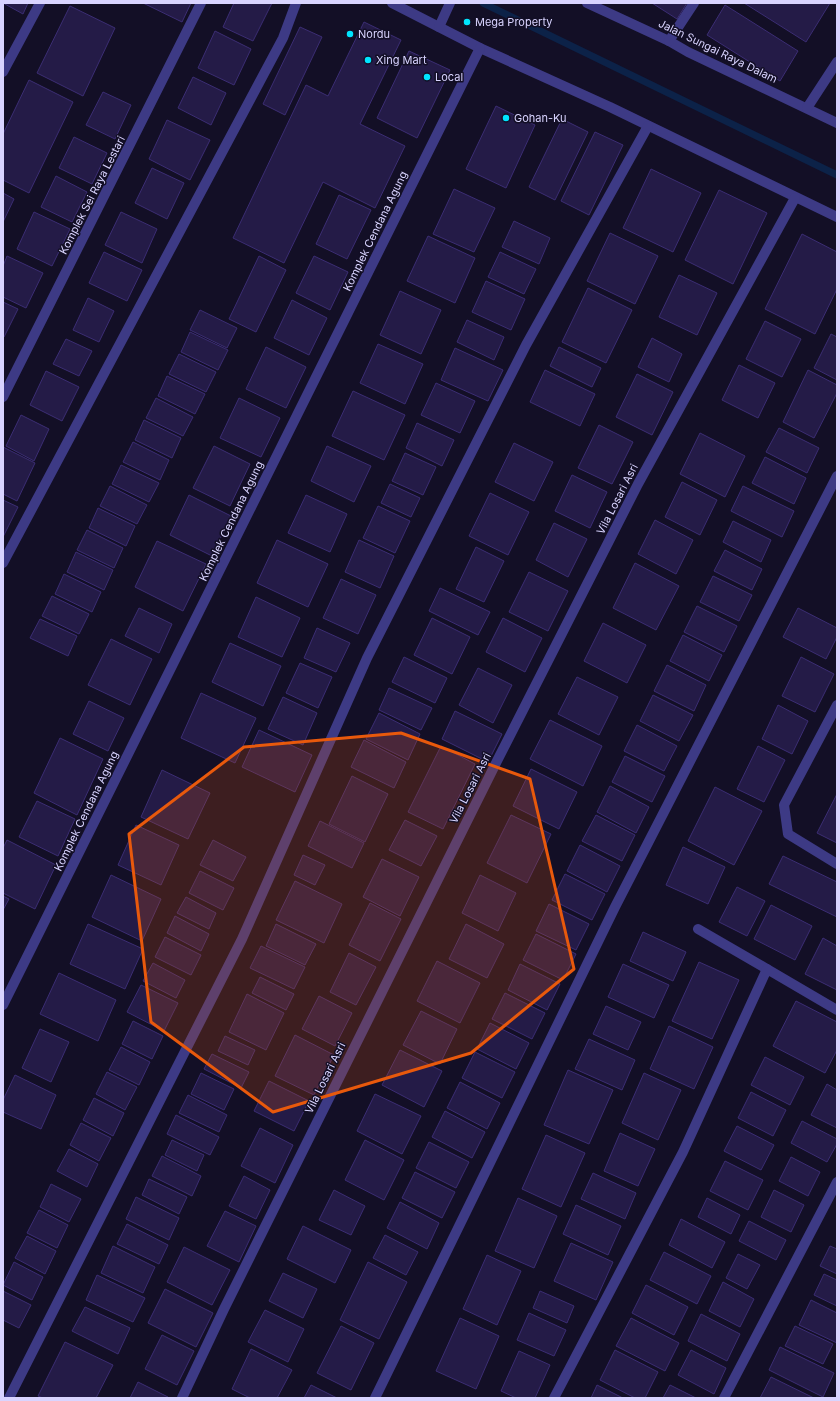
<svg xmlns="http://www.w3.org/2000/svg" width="840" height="1401" font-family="Inter,sans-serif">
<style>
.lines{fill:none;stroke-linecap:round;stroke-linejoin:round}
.stream{stroke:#0c2248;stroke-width:7}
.building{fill:#241b47;stroke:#3b2d73}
.minor{stroke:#3d3a85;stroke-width:10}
.marked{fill:#e8590c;fill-opacity:0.2;stroke:#e8590c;stroke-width:3;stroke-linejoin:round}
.poi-dot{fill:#00e5ff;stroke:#130f26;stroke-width:1.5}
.labels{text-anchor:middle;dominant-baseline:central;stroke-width:3;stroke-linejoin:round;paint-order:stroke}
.poi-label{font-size:11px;fill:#d9d4ff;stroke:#130f26;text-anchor:start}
.street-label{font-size:11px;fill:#d9d4ff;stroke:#130f26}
</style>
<rect width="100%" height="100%" fill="#130f26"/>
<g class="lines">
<polyline class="stream" points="483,3 837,175"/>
</g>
<g class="building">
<polygon points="3,3 28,3 23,14"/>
<polygon points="143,3 191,3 182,22"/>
<polygon points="234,3 272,3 253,41 223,27"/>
<polygon points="652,3 687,3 677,19"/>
<polygon points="744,3 830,3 806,42"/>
<polygon points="725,5 798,51 780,81 707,35"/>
<polygon points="70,6 115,28 83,96 37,73"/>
<polygon points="364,22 401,40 360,124 405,146 375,208 323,182 284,263 233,238 306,85 328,96"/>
<polygon points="300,27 322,37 285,115 263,104"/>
<polygon points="215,31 251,49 234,85 198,68"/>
<polygon points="409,51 450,70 417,138 377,118"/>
<polygon points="193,77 226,93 211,125 178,108"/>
<polygon points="29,80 73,102 29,193 3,180 3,134"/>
<polygon points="103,92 131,105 115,139 86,125"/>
<polygon points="496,106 535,125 506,188 466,169"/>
<polygon points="562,119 588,132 555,200 529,187"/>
<polygon points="167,120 210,140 190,180 149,159"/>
<polygon points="595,132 623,145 589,215 561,201"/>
<polygon points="74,137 107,153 92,184 59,168"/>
<polygon points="152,168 184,183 167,219 135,203"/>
<polygon points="651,169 701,193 673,252 623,228"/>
<polygon points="56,176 87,192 72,222 41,207"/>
<polygon points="454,189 495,208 474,252 433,234"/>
<polygon points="719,190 767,213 733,284 685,260"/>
<polygon points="3,193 14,199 3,222"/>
<polygon points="339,195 371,210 347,259 316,244"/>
<polygon points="34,212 70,229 52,266 17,249"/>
<polygon points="121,212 157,229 142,263 105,245"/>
<polygon points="514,221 550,238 539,264 502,247"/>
<polygon points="610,233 658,256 635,304 587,281"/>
<polygon points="802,234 837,252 837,289 815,334 765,309"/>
<polygon points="428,236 475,258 455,303 407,281"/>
<polygon points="104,252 142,270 127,301 89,283"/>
<polygon points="500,252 536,269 524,294 488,277"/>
<polygon points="7,256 43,273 26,308 3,297 3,266"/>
<polygon points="259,256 286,270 256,332 229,319"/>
<polygon points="314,256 348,272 330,310 296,293"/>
<polygon points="679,275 717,293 697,335 659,317"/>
<polygon points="486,281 525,299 511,330 472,312"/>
<polygon points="588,288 632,310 606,363 562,342"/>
<polygon points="400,291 441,310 421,354 380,335"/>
<polygon points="88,298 114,311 99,342 73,330"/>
<polygon points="292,300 327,318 309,355 274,338"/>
<polygon points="3,302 18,309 4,337 3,337"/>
<polygon points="200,310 237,328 227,348 190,330"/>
<polygon points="467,320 504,337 494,360 457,342"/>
<polygon points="765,321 801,339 782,377 746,359"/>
<polygon points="190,332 228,350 218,370 181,352"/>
<polygon points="831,334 837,337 837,380 814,368"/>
<polygon points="652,338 682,354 669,382 638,367"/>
<polygon points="66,339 92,351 79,376 53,364"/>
<polygon points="378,344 423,364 405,404 360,383"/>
<polygon points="266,347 306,367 286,408 246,389"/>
<polygon points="559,347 601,368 592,387 550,366"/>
<polygon points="455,348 503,370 488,401 441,380"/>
<polygon points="179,354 216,372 206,392 169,374"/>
<polygon points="739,365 775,383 758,418 722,400"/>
<polygon points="545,370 595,394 580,426 530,402"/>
<polygon points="808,370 837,385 837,393 814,438 783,422"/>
<polygon points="46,371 79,387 62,421 30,405"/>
<polygon points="637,374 673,392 652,435 616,417"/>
<polygon points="167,376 205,394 195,414 158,396"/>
<polygon points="436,383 475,401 460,433 421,415"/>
<polygon points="353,391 405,415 384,460 332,436"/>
<polygon points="156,398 193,417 183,436 146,418"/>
<polygon points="239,398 280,418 261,457 220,438"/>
<polygon points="21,415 49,429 34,461 6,446"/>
<polygon points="144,420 181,438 172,458 135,440"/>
<polygon points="417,423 454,440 442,466 406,448"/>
<polygon points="599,425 633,442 612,484 578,468"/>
<polygon points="779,428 819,448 807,473 766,452"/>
<polygon points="700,433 745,456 725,497 680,474"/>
<polygon points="133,442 169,460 160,480 123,462"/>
<polygon points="514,443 553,462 534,501 495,482"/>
<polygon points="214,446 250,464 230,506 193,488"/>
<polygon points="327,446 371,466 354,502 311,481"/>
<polygon points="3,447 35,463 17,501 3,494"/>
<polygon points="405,453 436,467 423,495 392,481"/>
<polygon points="765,457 806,478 794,504 752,483"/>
<polygon points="121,465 159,483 149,502 112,484"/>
<polygon points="572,475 607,492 590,528 555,511"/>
<polygon points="682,482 717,500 700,535 665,517"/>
<polygon points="390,484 420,498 411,517 381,503"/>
<polygon points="110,486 147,505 137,524 100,506"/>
<polygon points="743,486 794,511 782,537 731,511"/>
<polygon points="490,493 529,512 508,555 469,536"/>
<polygon points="189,495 231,516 212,556 170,535"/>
<polygon points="306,495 347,514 330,552 288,533"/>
<polygon points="3,500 18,507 3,537"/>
<polygon points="378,506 410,521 395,553 363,538"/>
<polygon points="98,508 135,526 126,546 89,528"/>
<polygon points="655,520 693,540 676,574 638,554"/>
<polygon points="733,521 771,540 761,562 723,542"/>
<polygon points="554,523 587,539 568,577 536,560"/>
<polygon points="87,530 123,548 114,568 77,550"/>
<polygon points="277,540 328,564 308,607 257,583"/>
<polygon points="359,540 394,556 380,588 345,572"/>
<polygon points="157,541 206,564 183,611 135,587"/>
<polygon points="476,547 504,561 484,602 456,589"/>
<polygon points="725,550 762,569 752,590 714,571"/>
<polygon points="76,552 113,570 104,590 67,572"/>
<polygon points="635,563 679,586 656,630 613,608"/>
<polygon points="529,572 568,591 548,631 509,612"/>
<polygon points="64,574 101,592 92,612 55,594"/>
<polygon points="713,576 752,595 739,621 700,602"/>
<polygon points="341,579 376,595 358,634 323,618"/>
<polygon points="440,588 490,612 478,635 429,611"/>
<polygon points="52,596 89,614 79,634 42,616"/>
<polygon points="256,597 300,618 282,657 238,637"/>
<polygon points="697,606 737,626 724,652 684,632"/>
<polygon points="139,608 172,624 159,653 125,636"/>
<polygon points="798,608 837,628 837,637 826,659 783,637"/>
<polygon points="432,618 470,637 452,674 414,655"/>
<polygon points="503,618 542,638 525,672 486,652"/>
<polygon points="40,619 77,636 68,656 30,638"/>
<polygon points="603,623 646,645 627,683 584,661"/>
<polygon points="317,628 350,643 336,672 304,658"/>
<polygon points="683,635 722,655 709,681 670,661"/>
<polygon points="111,639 152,659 130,705 88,685"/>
<polygon points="230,643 281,666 263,706 212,682"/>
<polygon points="404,657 447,678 435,703 392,682"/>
<polygon points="801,657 834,674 815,712 782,696"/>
<polygon points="300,663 332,677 318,708 286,693"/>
<polygon points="667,665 706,685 694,711 654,691"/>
<polygon points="478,668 512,685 493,723 459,705"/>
<polygon points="577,677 618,697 599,735 558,714"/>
<polygon points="389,688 432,708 421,730 379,710"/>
<polygon points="201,693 256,718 235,763 181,738"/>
<polygon points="653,695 693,715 679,741 640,721"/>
<polygon points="283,697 317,713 303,745 268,729"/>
<polygon points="89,701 124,718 108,751 73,734"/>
<polygon points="778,705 808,721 792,754 762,739"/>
<polygon points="455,711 502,734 488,762 442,739"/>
<polygon points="379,713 420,734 408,760 366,739"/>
<polygon points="550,720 602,746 583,786 530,759"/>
<polygon points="637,725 677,746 664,771 624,751"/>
<polygon points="259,730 312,755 295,792 242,767"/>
<polygon points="60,738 103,759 77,815 34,793"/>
<polygon points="364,740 406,762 394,788 351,767"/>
<polygon points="441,746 475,764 443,829 408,812"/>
<polygon points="758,746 785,760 764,802 737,789"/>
<polygon points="625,756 665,776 652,802 612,782"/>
<polygon points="531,769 577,792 559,829 513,806"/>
<polygon points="162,770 210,793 188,839 141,817"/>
<polygon points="352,776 388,794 365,842 329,824"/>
<polygon points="610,786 649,807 636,833 597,812"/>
<polygon points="715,787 762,811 734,865 688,841"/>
<polygon points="837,794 837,843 817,833"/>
<polygon points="37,801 75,819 58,856 19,837"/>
<polygon points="511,815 551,834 527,883 487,863"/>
<polygon points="596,815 635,835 622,861 582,841"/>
<polygon points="405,820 437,836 421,866 389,850"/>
<polygon points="320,821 364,843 352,868 308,846"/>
<polygon points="136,825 179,845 161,885 118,865"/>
<polygon points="7,840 56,865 35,909 3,893 3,848"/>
<polygon points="213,840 246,857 233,881 200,865"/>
<polygon points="580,845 620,866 607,892 567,871"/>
<polygon points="683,847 725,867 708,904 666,885"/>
<polygon points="303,855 325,865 315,885 294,875"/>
<polygon points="783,856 837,882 837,917 769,884"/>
<polygon points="382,859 419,877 400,916 363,897"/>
<polygon points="200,871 234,888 223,910 189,893"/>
<polygon points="565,874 605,894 592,920 552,900"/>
<polygon points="111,875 161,899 142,941 92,917"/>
<polygon points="480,875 516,893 498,931 462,913"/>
<polygon points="295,881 342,904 324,943 276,920"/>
<polygon points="737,887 765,901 747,936 719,922"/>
<polygon points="3,896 9,899 3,910"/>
<polygon points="186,897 216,913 209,929 177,913"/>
<polygon points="370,903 401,919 380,961 349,945"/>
<polygon points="549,904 589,924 576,950 536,931"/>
<polygon points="771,905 812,926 795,960 754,939"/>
<polygon points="175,916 209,934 201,951 167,933"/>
<polygon points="88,924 143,949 125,989 70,964"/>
<polygon points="276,924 316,944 305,965 266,946"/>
<polygon points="466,924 504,944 487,978 449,959"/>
<polygon points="643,932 686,952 673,981 630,961"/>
<polygon points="536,934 576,954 563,980 523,960"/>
<polygon points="165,937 201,955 191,975 155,957"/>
<polygon points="823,938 837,946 837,990 805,974"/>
<polygon points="261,946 305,967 294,989 250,968"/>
<polygon points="349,953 376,967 356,1005 330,992"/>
<polygon points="437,961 480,983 460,1023 417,1001"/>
<polygon points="699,962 739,980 712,1039 672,1021"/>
<polygon points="153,963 185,980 176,998 143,981"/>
<polygon points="520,964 560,984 547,1010 508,990"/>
<polygon points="623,964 669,985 654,1018 608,997"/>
<polygon points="59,973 116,1000 98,1041 40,1014"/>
<polygon points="260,977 294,994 286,1010 252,993"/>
<polygon points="141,985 178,1003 164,1031 127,1012"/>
<polygon points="505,993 545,1013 532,1039 492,1019"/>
<polygon points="247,994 284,1013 266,1050 229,1032"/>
<polygon points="319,996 352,1013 335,1046 302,1029"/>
<polygon points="796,1001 837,1022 837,1050 825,1073 773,1046"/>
<polygon points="606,1006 641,1022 628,1050 593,1034"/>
<polygon points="421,1011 457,1029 440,1064 403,1045"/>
<polygon points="133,1021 163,1036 152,1059 122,1044"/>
<polygon points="490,1023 529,1043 516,1069 477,1049"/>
<polygon points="669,1026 713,1047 694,1089 650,1069"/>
<polygon points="40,1029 69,1042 51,1082 22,1068"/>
<polygon points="295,1035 334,1055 314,1095 275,1076"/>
<polygon points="225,1036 255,1050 248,1065 218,1051"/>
<polygon points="589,1039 635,1060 622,1090 575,1069"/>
<polygon points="121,1047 150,1062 139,1085 109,1070"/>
<polygon points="400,1050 442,1071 424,1107 382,1085"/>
<polygon points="475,1052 515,1072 502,1098 462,1078"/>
<polygon points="212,1054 249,1072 241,1088 204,1069"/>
<polygon points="765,1057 804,1077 790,1105 751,1085"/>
<polygon points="568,1070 613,1090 589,1144 544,1125"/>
<polygon points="107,1072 137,1087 125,1110 96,1094"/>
<polygon points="201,1073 234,1089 224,1110 191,1094"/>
<polygon points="644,1073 681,1090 658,1140 622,1123"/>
<polygon points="15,1075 56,1095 41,1129 3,1112 3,1100"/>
<polygon points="269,1081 309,1101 294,1131 254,1111"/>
<polygon points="460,1082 500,1103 487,1129 447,1108"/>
<polygon points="827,1084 837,1090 837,1128 811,1115"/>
<polygon points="751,1092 786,1110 773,1136 738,1118"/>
<polygon points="375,1094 421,1116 402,1154 357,1131"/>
<polygon points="188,1095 227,1115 219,1132 179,1113"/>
<polygon points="94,1098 124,1113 113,1136 83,1120"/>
<polygon points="445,1111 485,1132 472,1158 432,1137"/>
<polygon points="176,1115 219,1137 210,1155 167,1134"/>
<polygon points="802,1121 837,1139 837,1144 827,1162 791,1143"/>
<polygon points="81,1123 111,1138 99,1161 70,1145"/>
<polygon points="737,1126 774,1145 761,1170 724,1151"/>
<polygon points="260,1128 293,1145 275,1183 241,1166"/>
<polygon points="620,1133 655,1149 638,1186 604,1171"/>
<polygon points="546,1135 585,1153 561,1207 522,1189"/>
<polygon points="172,1140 204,1155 197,1171 165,1155"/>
<polygon points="365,1140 404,1160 384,1200 345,1180"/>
<polygon points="429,1142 469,1162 456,1188 416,1168"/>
<polygon points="69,1149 98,1164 87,1187 57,1171"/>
<polygon points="162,1156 201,1176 192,1196 152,1176"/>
<polygon points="791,1157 820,1172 808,1196 779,1181"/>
<polygon points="725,1161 763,1180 748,1210 710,1191"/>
<polygon points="415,1172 455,1192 442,1218 402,1198"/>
<polygon points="593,1173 636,1193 625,1219 581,1199"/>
<polygon points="244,1176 270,1190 256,1219 229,1206"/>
<polygon points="149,1179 187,1197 179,1214 142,1195"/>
<polygon points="51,1184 81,1199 69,1222 40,1207"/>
<polygon points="334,1190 365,1206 351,1235 319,1220"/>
<polygon points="774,1190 804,1205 791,1232 761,1217"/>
<polygon points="136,1197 179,1218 169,1240 126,1219"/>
<polygon points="518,1198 557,1216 534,1268 495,1251"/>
<polygon points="707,1198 740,1215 731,1234 698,1217"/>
<polygon points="400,1202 439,1223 427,1249 387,1228"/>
<polygon points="576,1205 621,1226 608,1255 563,1234"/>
<polygon points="39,1210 68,1225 57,1248 27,1233"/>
<polygon points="225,1211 256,1226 239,1262 207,1246"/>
<polygon points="681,1219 725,1242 712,1268 669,1245"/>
<polygon points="749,1221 786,1240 776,1260 739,1241"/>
<polygon points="127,1224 168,1245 159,1264 117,1244"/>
<polygon points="303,1226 351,1250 335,1283 287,1259"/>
<polygon points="385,1235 418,1252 406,1275 373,1258"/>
<polygon points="27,1236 56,1251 45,1274 15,1258"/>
<polygon points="571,1243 613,1262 596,1300 554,1281"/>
<polygon points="113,1246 155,1267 143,1293 101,1273"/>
<polygon points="830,1246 837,1249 837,1274 820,1266"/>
<polygon points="184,1247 230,1270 212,1305 167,1282"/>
<polygon points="664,1252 711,1276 697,1304 650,1280"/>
<polygon points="738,1254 760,1265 747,1289 726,1278"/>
<polygon points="487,1255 521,1271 497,1325 463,1309"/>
<polygon points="14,1262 43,1277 32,1300 3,1285"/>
<polygon points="368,1262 407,1282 379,1339 340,1320"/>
<polygon points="283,1273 317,1289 303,1318 269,1301"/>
<polygon points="824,1274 837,1280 837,1306 814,1295"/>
<polygon points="97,1275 145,1298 133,1322 86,1300"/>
<polygon points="723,1282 754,1299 740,1327 709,1311"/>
<polygon points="646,1285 688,1307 674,1335 632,1313"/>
<polygon points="165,1289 213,1313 196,1347 148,1323"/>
<polygon points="3,1291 31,1305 19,1328 3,1320"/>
<polygon points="540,1291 574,1306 567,1323 533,1308"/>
<polygon points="811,1300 837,1313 837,1343 799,1325"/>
<polygon points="85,1307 130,1328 118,1354 72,1331"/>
<polygon points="265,1310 304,1329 288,1362 248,1342"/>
<polygon points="529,1313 566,1330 554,1356 517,1340"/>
<polygon points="701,1314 740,1334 727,1361 688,1341"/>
<polygon points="460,1318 499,1336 476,1389 436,1371"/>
<polygon points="631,1318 679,1343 665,1371 616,1346"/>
<polygon points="341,1326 374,1343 351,1390 317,1373"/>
<polygon points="795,1326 833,1344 823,1364 785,1346"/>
<polygon points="162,1335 194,1351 177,1385 145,1369"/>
<polygon points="65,1342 113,1365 96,1398 43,1398 38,1396"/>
<polygon points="780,1347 834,1373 823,1397 769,1370"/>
<polygon points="251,1349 292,1370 277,1398 250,1398 232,1389"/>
<polygon points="615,1350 658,1372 645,1398 635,1398 600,1380"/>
<polygon points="691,1350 726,1368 714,1394 678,1375"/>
<polygon points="519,1351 550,1365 535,1398 516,1398 501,1391"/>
<polygon points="771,1377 814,1398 760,1398"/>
<polygon points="138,1382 168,1397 168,1398 130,1398"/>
<polygon points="311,1385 337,1398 304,1398"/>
<polygon points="597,1385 623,1398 591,1398"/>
<polygon points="670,1385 696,1398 663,1398"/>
</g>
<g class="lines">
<g class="minor">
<polyline points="392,3 480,48 610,107 837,217"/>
<polyline points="587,3 669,41 688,52 837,123"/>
<polyline points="439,27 450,3"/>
<polyline points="669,41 694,3"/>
<polyline points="3,72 40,3"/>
<polyline points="807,108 837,62"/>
<polyline points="3,397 201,3"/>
<polyline points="3,563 283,38 296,3"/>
<polyline points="837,705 784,805 788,834 837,864"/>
<polyline points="698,929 767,969"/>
<polyline points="3,1005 480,48"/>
<polyline points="9,1398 242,939 367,658 526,345 648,126"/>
<polyline points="182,1398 224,1309 498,759 638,484 795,198"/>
<polyline points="375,1398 615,907 837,476"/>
<polyline points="554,1398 683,1152 767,969 837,1010"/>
<polyline points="724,1398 837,1182"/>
</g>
</g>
<path class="marked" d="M401,733L530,779L574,969L471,1053L273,1112L151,1022L129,834L244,747Z"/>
<g class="poi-dot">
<circle cx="467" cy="22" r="4"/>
<circle cx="350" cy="34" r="4"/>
<circle cx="368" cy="60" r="4"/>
<circle cx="427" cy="77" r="4"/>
<circle cx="506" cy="118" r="4"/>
</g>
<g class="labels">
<g class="poi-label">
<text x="475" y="22">Mega Property</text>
<text x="358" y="34">Nordu</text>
<text x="376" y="60">Xing Mart</text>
<text x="435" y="77">Local</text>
<text x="514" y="118">Gohan-Ku</text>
</g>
<g class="street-label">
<text transform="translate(718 51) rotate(26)">Jalan Sungai Raya Dalam</text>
<text transform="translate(92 195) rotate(-63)">Komplek Sei Raya Lestari</text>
<text transform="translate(375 231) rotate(-64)">Komplek Cendana Agung</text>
<text transform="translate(617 499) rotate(-63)">Vila Losari Asri</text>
<text transform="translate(231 521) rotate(-64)">Komplek Cendana Agung</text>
<text transform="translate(470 788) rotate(-63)">Vila Losari Asri</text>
<text transform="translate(86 811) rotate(-64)">Komplek Cendana Agung</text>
<text transform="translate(325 1078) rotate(-64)">Vila Losari Asri</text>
</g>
</g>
<rect width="840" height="1401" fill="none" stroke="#d9d4ff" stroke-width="8"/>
</svg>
